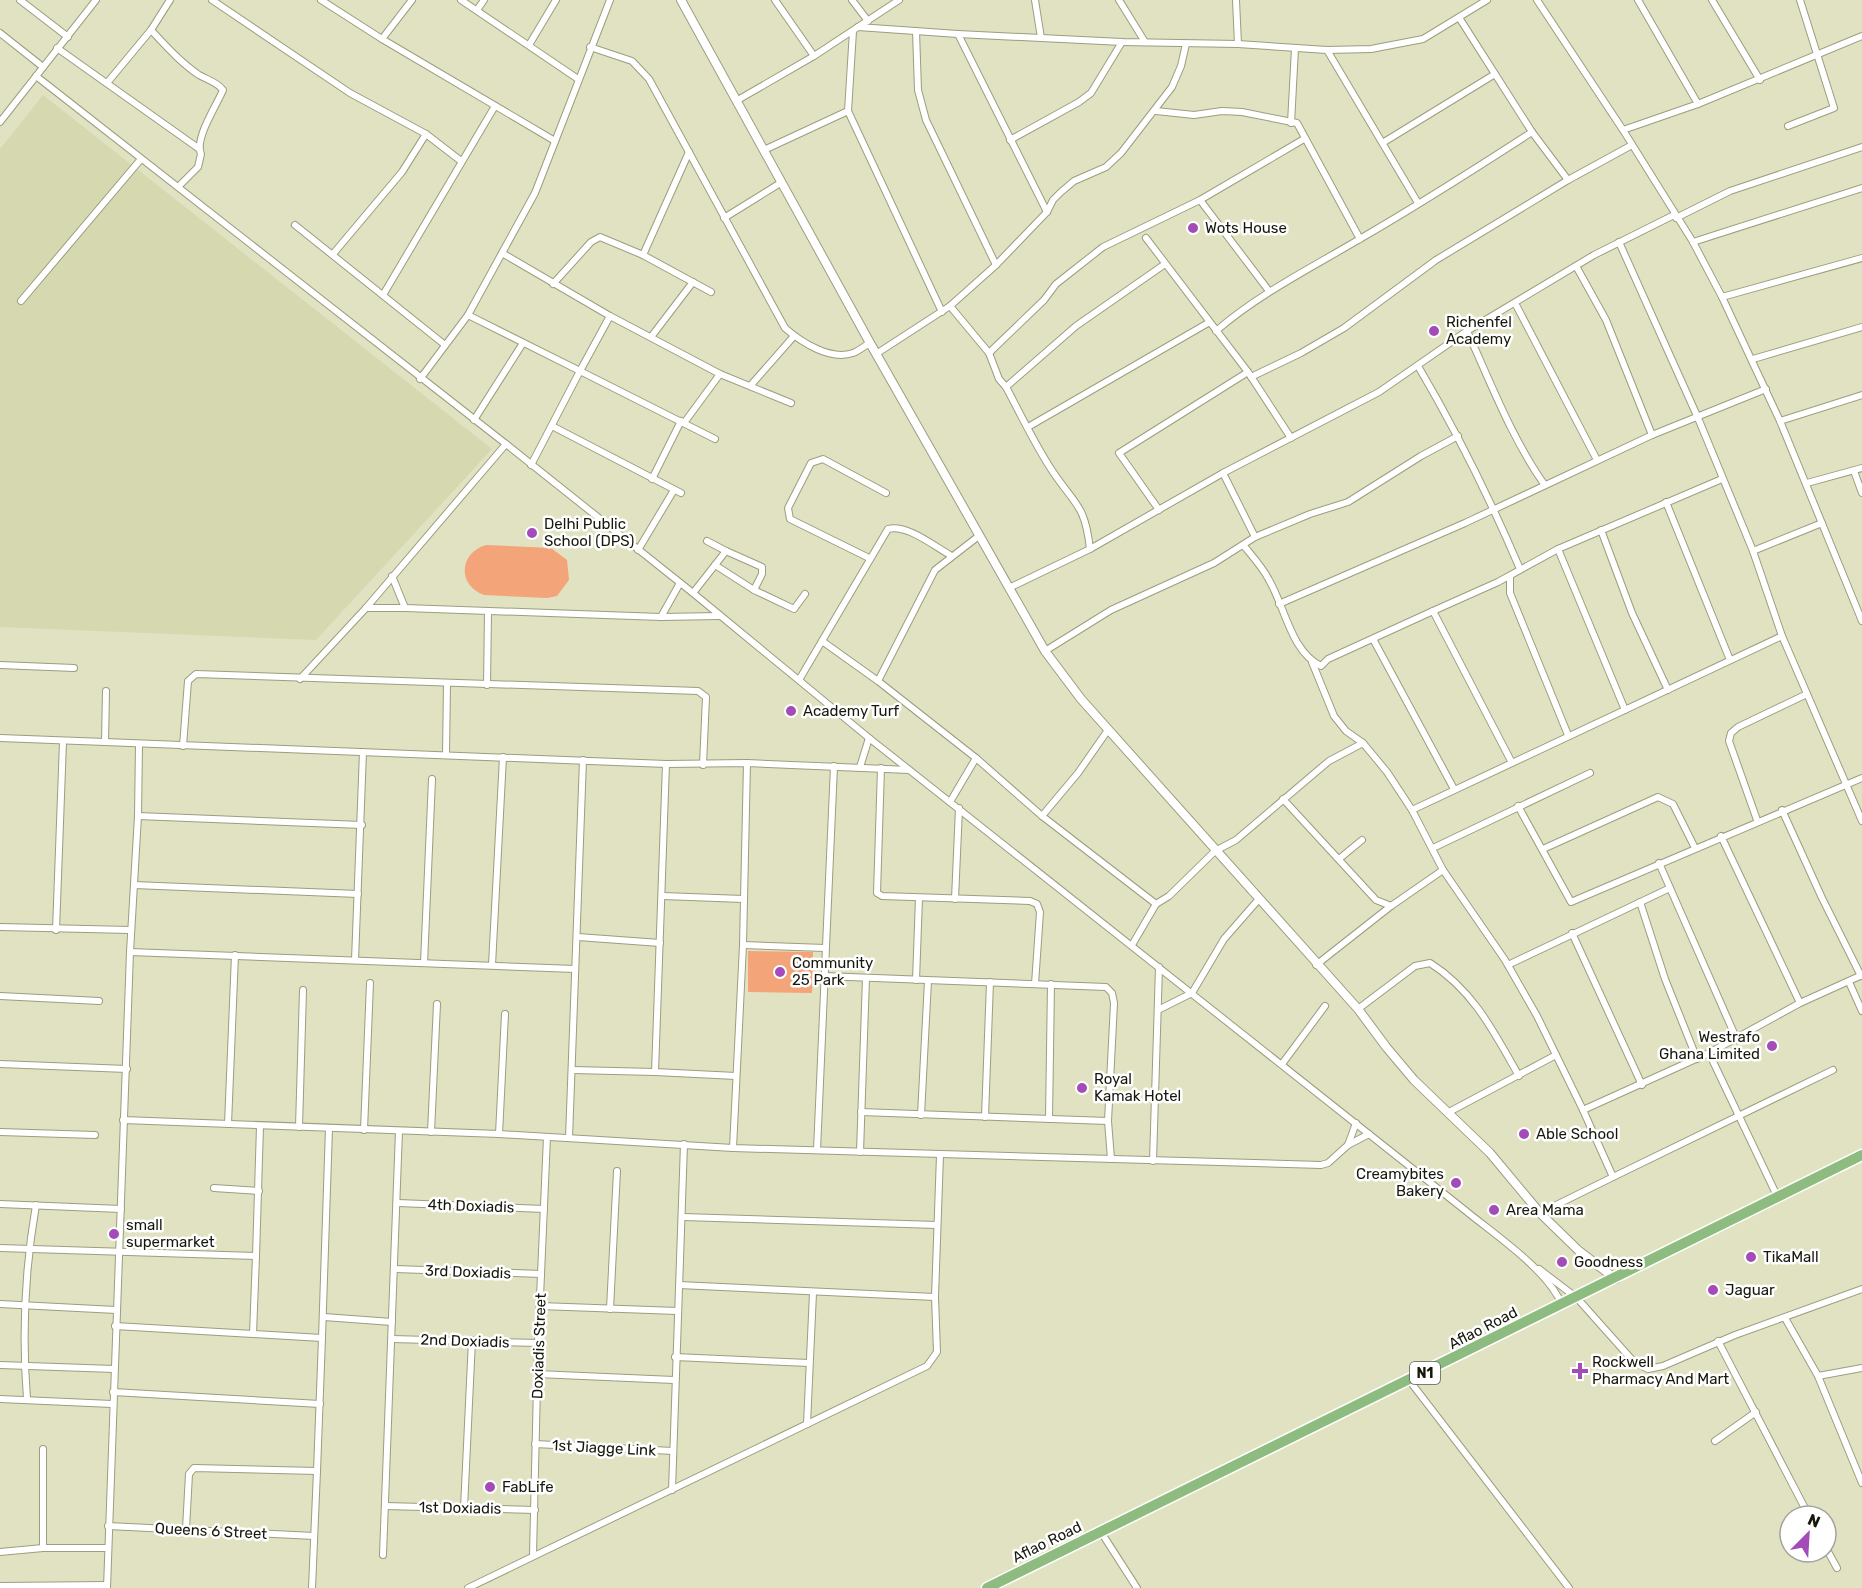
<svg xmlns="http://www.w3.org/2000/svg" width="1862" height="1588" font-family="Rubik,sans-serif">
<style>
.built{fill:#d6d8b0}
.green{fill:#f3a479}
.lines{fill:none;stroke-linecap:round;stroke-linejoin:round}
.minor-casing{stroke:#9d9d7f;stroke-width:8}
.tertiary-casing{stroke:#9d9d7f;stroke-width:10}
.trunk-casing{stroke:#fff;stroke-width:13}
.minor{stroke:#fff;stroke-width:6}
.tertiary{stroke:#fff;stroke-width:8}
.trunk{stroke:#8ebc80;stroke-width:10}
.poi-dot{fill:#a34bb8;stroke:#fff;stroke-width:2}
.labels{text-anchor:middle;dominant-baseline:central;stroke-width:5;stroke-linejoin:round;paint-order:stroke}
.shield{fill:#fff;stroke:#5d5d55;stroke-width:1.5}
.shield-label{font-size:14px;font-weight:bold;fill:#17180c}
.poi-label{font-size:15px;fill:#17180c;stroke:#fff;text-anchor:start}
.street-label{font-size:15px;fill:#17180c;stroke:#fff}
</style>
<rect width="100%" height="100%" fill="#e1e2c2"/>
<polygon class="built" points="43,95 492,449 316,640 0,627 0,149"/>
<g class="green">
<path d="M486,545L551,548L567,560L569,580L557,596L547,598L484,595C457,585 459,553 486,545Z"/>
<polygon points="748,951 813,952 812,993 748,992"/>
</g>
<g class="lines">
<defs>
<g id="minor">
<polyline points="20,0 68,37"/>
<polyline points="212,0 350,93 426,134 461,161"/>
<polyline points="321,0 382,39 412,0"/>
<polyline points="461,0 578,79"/>
<polyline points="775,0 814,56"/>
<polyline points="852,0 868,21"/>
<polyline points="1035,0 1041,38"/>
<polyline points="1119,0 1145,42"/>
<polyline points="1236,0 1238,44"/>
<polyline points="1537,0 1623,130 1693,242 1722,297 1780,421 1862,621"/>
<polyline points="1638,0 1698,104"/>
<polyline points="1712,0 1760,80"/>
<polyline points="477,10 484,0"/>
<polyline points="1460,19 1532,132 1568,180"/>
<polyline points="858,27 958,34 1047,212"/>
<path d="M151,30C166,46 181,63 199,75C208,80 217,82 223,90C217,105 194,139 201,154L198,167L178,187"/>
<polyline points="853,31 848,111 942,312"/>
<polyline points="916,31 918,90 926,120 996,265"/>
<polyline points="0,33 43,67"/>
<polyline points="958,34 1122,42 1238,44 1327,50 1371,49 1423,39 1487,0"/>
<polyline points="382,39 555,141"/>
<polyline points="529,45 556,0"/>
<path d="M590,47L632,61L649,79L785,328C801,342 830,361 853,353C859,351 864,346 870,343"/>
<polyline points="57,48 198,148"/>
<polyline points="1327,50 1418,203"/>
<path d="M36,76L506,444L693,593L869,738L1466,1211C1495,1235 1548,1270 1562,1305"/>
<polyline points="107,83 151,30 170,0"/>
<polyline points="736,101 814,56 899,0"/>
<polyline points="1156,111 1194,115 1222,111 1242,112 1297,123 1360,239"/>
<polyline points="0,122 96,0"/>
<polyline points="1291,123 1295,48"/>
<polyline points="1788,126 1834,108 1800,0"/>
<polyline points="1623,130 1698,104 1862,36"/>
<polyline points="1010,140 1079,102 1091,93 1122,42"/>
<polyline points="1384,142 1495,74"/>
<polyline points="764,150 848,111"/>
<polyline points="1200,200 1269,291"/>
<polyline points="724,218 782,182"/>
<polyline points="1676,218 1730,191 1862,147"/>
<polyline points="295,225 445,345"/>
<polyline points="1146,238 1248,372 1291,438"/>
<polyline points="1619,242 1698,418 1753,551 1782,636 1862,821"/>
<polyline points="1693,242 1862,188"/>
<polyline points="502,253 535,193 610,0"/>
<polyline points="333,254 402,172 426,134"/>
<polyline points="643,255 689,152"/>
<polyline points="1576,266 1606,320 1652,435"/>
<polyline points="553,284 591,242 600,237 643,255 711,292"/>
<polyline points="383,295 495,106"/>
<polyline points="1722,297 1862,258"/>
<polyline points="21,301 141,159"/>
<polyline points="1515,303 1597,460"/>
<path d="M950,306L989,353L999,379L1006,387C1021,415 1035,445 1053,472C1076,506 1085,505 1090,549"/>
<polyline points="468,315 502,253 610,316 720,374 791,403"/>
<path d="M1216,331C1259,294 1309,269 1358,240C1417,206 1475,169 1532,132"/>
<path d="M1467,331C1491,383 1511,437 1544,484"/>
<polyline points="651,337 693,282"/>
<polyline points="989,353 1044,300 1056,284 1103,247 1200,200 1304,139"/>
<polyline points="876,354 950,306 996,265 1047,212 1053,200 1061,192 1074,181 1106,167 1121,153 1172,87 1181,66 1186,44"/>
<polyline points="1753,359 1862,327"/>
<path d="M1418,366C1457,432 1490,499 1520,569"/>
<polyline points="1251,377 1301,353 1344,328 1436,260 1568,180 1632,145"/>
<polyline points="420,379 468,315 580,371 610,316"/>
<polyline points="751,385 794,336"/>
<polyline points="1006,387 1076,326 1165,264"/>
<polyline points="474,420 523,343"/>
<polyline points="1780,421 1862,395"/>
<polyline points="684,423 720,374"/>
<polyline points="552,426 681,493"/>
<polyline points="1028,427 1208,323"/>
<polyline points="531,465 580,371 715,439"/>
<polyline points="1854,471 1862,493"/>
<polyline points="1223,473 1255,537"/>
<polyline points="652,479 681,421"/>
<polyline points="1807,483 1862,468"/>
<polyline points="1666,502 1730,660"/>
<polyline points="1159,510 1119,453 1248,372"/>
<polyline points="1601,530 1632,613 1668,690"/>
<polyline points="707,541 726,551"/>
<path d="M1244,546C1253,557 1263,568 1269,580C1285,607 1291,652 1321,666L1328,659L1433,611"/>
<polyline points="1558,549 1625,710"/>
<polyline points="638,550 674,490"/>
<polyline points="1753,551 1822,523"/>
<polyline points="869,558 790,519 788,508 811,463 823,459 886,493"/>
<polyline points="715,565 754,590"/>
<polyline points="1510,576 1510,593 1568,735"/>
<polyline points="1011,587 1090,549 1223,473 1379,392 1467,331 1594,255 1674,215"/>
<polyline points="693,593 726,551 762,567 762,574 754,590 794,609 805,594"/>
<polyline points="1279,604 1465,523 1652,435 1766,389"/>
<polyline points="366,608 405,608 392,576"/>
<polyline points="405,608 661,617 720,616"/>
<polyline points="661,617 680,583"/>
<polyline points="1373,639 1454,789"/>
<polyline points="822,641 878,681 976,758"/>
<polyline points="1045,651 1111,610 1214,563 1255,537 1310,514 1348,502 1421,456 1458,436"/>
<polyline points="1312,662 1334,716 1346,731 1363,743 1387,772 1412,810 1443,870 1505,960 1537,1016 1583,1110"/>
<polyline points="0,665 74,668"/>
<polyline points="300,679 366,608 506,444"/>
<path d="M799,680L888,529C907,524 934,546 950,555"/>
<polyline points="878,681 935,570 980,535"/>
<polyline points="487,685 488,612"/>
<polyline points="0,738 105,742 106,691"/>
<polyline points="105,742 666,764 747,763 909,770"/>
<polyline points="183,746 188,681 196,674 698,691 706,697 703,765"/>
<polyline points="446,754 447,684"/>
<polyline points="1511,761 1433,611 1498,582 1558,549 1722,479"/>
<polyline points="666,764 655,1072 736,1076"/>
<polyline points="860,767 869,738"/>
<polyline points="881,768 877,893 882,896 1030,901 1037,904 1040,912 1035,984"/>
<polyline points="1283,799 1376,900 1391,906"/>
<polyline points="950,802 976,758 1042,816 1156,904"/>
<polyline points="1518,806 1571,902 1862,778"/>
<polyline points="1412,810 1782,636"/>
<polyline points="1782,810 1822,898 1861,976"/>
<polyline points="138,816 362,825"/>
<polyline points="1042,816 1078,773 1108,730"/>
<polyline points="1757,820 1729,741 1731,733 1738,727 1807,694"/>
<polyline points="1721,836 1800,1003"/>
<polyline points="1433,848 1590,773"/>
<polyline points="1543,849 1658,797 1673,804 1695,848"/>
<polyline points="1339,859 1362,840"/>
<polyline points="1659,863 1737,1040"/>
<polyline points="134,885 358,894"/>
<polyline points="663,896 743,899"/>
<polyline points="955,899 959,808"/>
<polyline points="1640,902 1665,979 1697,1059"/>
<polyline points="0,927 130,930"/>
<polyline points="56,930 63,742"/>
<polyline points="1572,933 1642,1085"/>
<polyline points="578,937 660,943"/>
<polyline points="743,945 825,948"/>
<polyline points="1132,945 1156,904 1169,896 1215,851 1236,840 1329,761 1363,743"/>
<polyline points="130,952 138,816 139,745"/>
<polyline points="355,960 363,752"/>
<polyline points="424,963 432,779"/>
<polyline points="492,965 503,757"/>
<polyline points="1316,965 1391,906 1443,870"/>
<polyline points="1508,965 1670,888"/>
<polyline points="823,976 1106,987 1112,993 1114,1003 1108,1121 1111,1159"/>
<polyline points="916,980 919,898"/>
<polyline points="1849,982 1862,1011"/>
<polyline points="0,996 99,1001"/>
<path d="M1358,1009L1415,966L1430,963C1473,990 1494,1032 1519,1076"/>
<polyline points="1158,1010 1192,993 1224,939 1259,899"/>
<polyline points="1709,1053 1800,1003 1862,975"/>
<polyline points="0,1064 127,1069"/>
<polyline points="1282,1064 1325,1006"/>
<polyline points="573,1070 655,1072"/>
<polyline points="861,1112 1108,1121"/>
<polyline points="1449,1112 1556,1055"/>
<polyline points="921,1115 928,981"/>
<polyline points="985,1117 990,982"/>
<polyline points="1049,1119 1051,984"/>
<polyline points="123,1120 499,1134 733,1148 1321,1165 1328,1163 1348,1145 1369,1134"/>
<polyline points="228,1124 235,955"/>
<polyline points="299,1127 303,990"/>
<polyline points="364,1130 370,983"/>
<polyline points="0,1132 95,1135"/>
<polyline points="431,1132 437,1004"/>
<polyline points="499,1134 505,1014"/>
<polyline points="569,1138 583,760"/>
<polyline points="1348,1145 1356,1123"/>
<polyline points="733,1148 743,945 747,763"/>
<polyline points="817,1150 834,766"/>
<polyline points="860,1152 866,978"/>
<polyline points="1153,1161 1159,967"/>
<polyline points="1613,1177 1833,1070"/>
<polyline points="214,1188 259,1191"/>
<polyline points="398,1203 544,1209"/>
<polyline points="0,1204 121,1209"/>
<polyline points="1540,1213 1613,1177 1583,1110 1709,1053 1778,1198"/>
<polyline points="683,1217 937,1225"/>
<polyline points="0,1248 256,1256 253,1334 115,1326"/>
<polyline points="256,1256 260,1126"/>
<polyline points="395,1269 541,1274"/>
<polyline points="1539,1269 1577,1298 1634,1362 1648,1369 1663,1366 1735,1335 1862,1289"/>
<polyline points="679,1285 935,1297"/>
<polyline points="0,1304 116,1310"/>
<polyline points="540,1306 677,1311"/>
<polyline points="610,1309 617,1171"/>
<polyline points="324,1317 392,1322"/>
<polyline points="1785,1318 1818,1376 1862,1483"/>
<polyline points="322,1338 329,1128"/>
<polyline points="392,1339 538,1343"/>
<polyline points="1718,1341 1809,1516"/>
<polyline points="675,1357 809,1363"/>
<polyline points="0,1365 114,1369"/>
<polyline points="537,1374 674,1380"/>
<polyline points="1818,1376 1862,1368"/>
<polyline points="1409,1380 1569,1588"/>
<polyline points="113,1392 320,1404"/>
<polyline points="0,1399 112,1404"/>
<path d="M27,1399C22,1335 25,1268 36,1205"/>
<polyline points="807,1424 813,1293"/>
<polyline points="1715,1441 1756,1412"/>
<polyline points="535,1444 673,1451"/>
<polyline points="43,1449 43,1548 108,1548"/>
<polyline points="672,1490 684,1144"/>
<polyline points="385,1506 535,1510"/>
<polyline points="464,1508 472,1340"/>
<polyline points="108,1526 314,1536"/>
<polyline points="186,1529 189,1474 194,1468 317,1471 322,1338 253,1334"/>
<polyline points="1101,1532 1137,1588"/>
<polyline points="1826,1548 1837,1568"/>
<polyline points="0,1552 43,1548"/>
<polyline points="383,1555 399,1131"/>
<polyline points="533,1555 538,1343 547,1137"/>
<polyline points="0,1586 107,1585"/>
<polyline points="107,1588 130,952 575,969"/>
<polyline points="312,1588 317,1471"/>
<polyline points="468,1588 927,1366 937,1352 935,1297 940,1155"/>
</g>
<polyline id="tertiary" points="681,0 870,343 1045,651 1081,699 1358,1009 1387,1048 1414,1080 1490,1153 1540,1213 1579,1251 1616,1279"/>
<polyline id="trunk" points="987,1588 1862,1155"/>
</defs>
<use href="#minor" class="minor-casing"/>
<use href="#tertiary" class="tertiary-casing"/>
<use href="#trunk" class="trunk-casing"/>
<use href="#minor" class="minor"/>
<use href="#tertiary" class="tertiary"/>
<use href="#trunk" class="trunk"/>
</g>
<g class="poi-dot">
<circle cx="1193" cy="228" r="6"/>
<circle cx="1434" cy="331" r="6"/>
<circle cx="532" cy="533" r="6"/>
<circle cx="791" cy="711" r="6"/>
<circle cx="780" cy="972" r="6"/>
<circle cx="1772" cy="1046" r="6"/>
<circle cx="1082" cy="1088" r="6"/>
<circle cx="1524" cy="1134" r="6"/>
<circle cx="1456" cy="1183" r="6"/>
<circle cx="1494" cy="1210" r="6"/>
<circle cx="114" cy="1234" r="6"/>
<circle cx="1751" cy="1257" r="6"/>
<circle cx="1562" cy="1262" r="6"/>
<circle cx="1713" cy="1290" r="6"/>
<path d="M1577 1362h6v6h6v6h-6v6h-6v-6h-6v-6h6z"/>
<circle cx="490" cy="1487" r="6"/>
</g>
<g class="labels">
<rect class="shield" x="1410" y="1362" width="30" height="22" rx="4.5"/>
<g class="shield-label">
<text x="1425" y="1373">N1</text>
</g>
<g class="poi-label">
<text x="1205" y="228">Wots House</text>
<text x="1446" y="322">Richenfel<tspan x="1446" dy="17">Academy</tspan></text>
<text x="544" y="524">Delhi Public<tspan x="544" dy="17">School (DPS)</tspan></text>
<text x="803" y="711">Academy Turf</text>
<text x="792" y="963">Community<tspan x="792" dy="17">25 Park</tspan></text>
<text x="1760" y="1037" text-anchor="end">Westrafo<tspan x="1760" dy="17">Ghana Limited</tspan></text>
<text x="1094" y="1079">Royal<tspan x="1094" dy="17">Kamak Hotel</tspan></text>
<text x="1536" y="1134">Able School</text>
<text x="1444" y="1174" text-anchor="end">Creamybites<tspan x="1444" dy="17">Bakery</tspan></text>
<text x="1506" y="1210">Area Mama</text>
<text x="126" y="1225">small<tspan x="126" dy="17">supermarket</tspan></text>
<text x="1763" y="1257">TikaMall</text>
<text x="1574" y="1262">Goodness</text>
<text x="1725" y="1290">Jaguar</text>
<text x="1592" y="1362">Rockwell<tspan x="1592" dy="17">Pharmacy And Mart</tspan></text>
<text x="502" y="1487">FabLife</text>
</g>
<g class="street-label">
<text transform="translate(471 1206) rotate(2)">4th Doxiadis</text>
<text transform="translate(468 1272) rotate(2)">3rd Doxiadis</text>
<text transform="translate(1483 1328) rotate(-27)">Aflao Road</text>
<text transform="translate(465 1341) rotate(2)">2nd Doxiadis</text>
<text transform="translate(539 1346) rotate(-88)">Doxiadis Street</text>
<text transform="translate(604 1448) rotate(3)">1st Jiagge Link</text>
<text transform="translate(460 1508) rotate(1)">1st Doxiadis</text>
<text transform="translate(211 1531) rotate(3)">Queens 6 Street</text>
<text transform="translate(1047 1542) rotate(-26)">Aflao Road</text>
</g>
</g>
<g transform="translate(1808 1534) rotate(24)"><circle r="28" fill="#ffffff" stroke="#a2a39e" stroke-width="1.5"/>
<path d="M0-4.5L10 22L0 15L-10 22Z" fill="#a34bb8"/>
<text y="-9" font-size="16" font-weight="bold" text-anchor="middle" fill="#17180c">N</text>
</g>
</svg>
